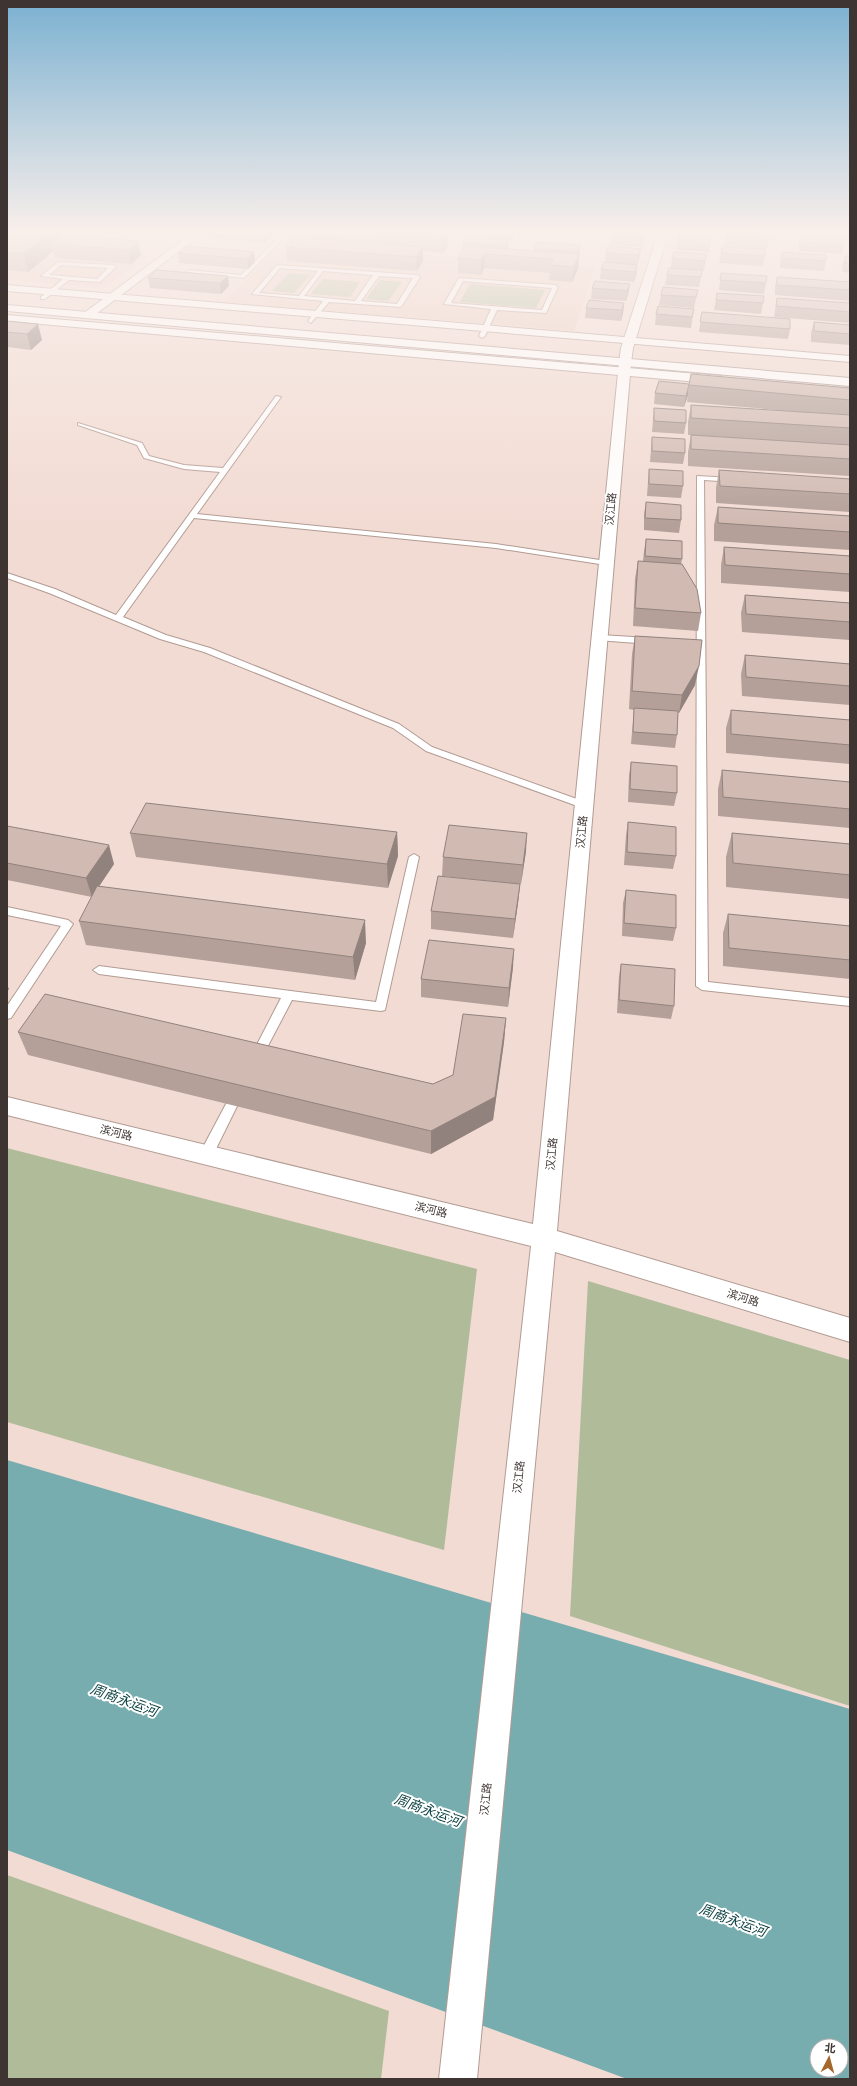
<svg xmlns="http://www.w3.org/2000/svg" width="857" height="2086" font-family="Roboto,'Noto Sans SC',sans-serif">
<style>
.built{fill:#eccec3}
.green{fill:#b0bb9a}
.water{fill:#78adaf;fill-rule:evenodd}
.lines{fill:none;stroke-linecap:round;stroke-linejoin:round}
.service-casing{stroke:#b19b93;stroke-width:2}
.minor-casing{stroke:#b19b93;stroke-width:2}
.tertiary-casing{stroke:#b19b93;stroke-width:2}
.secondary-casing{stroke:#b19b93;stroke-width:2}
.primary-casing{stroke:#b19b93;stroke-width:2}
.service{fill:#fff;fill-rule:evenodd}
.minor{fill:#fff;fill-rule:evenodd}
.tertiary{fill:#fff;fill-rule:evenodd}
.secondary{fill:#fff;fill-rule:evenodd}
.primary{fill:#fff;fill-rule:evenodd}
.wall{fill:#b4a099}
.shaded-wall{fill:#92827d}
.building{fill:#d1bab2;stroke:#92827d}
.labels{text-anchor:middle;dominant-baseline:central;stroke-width:4;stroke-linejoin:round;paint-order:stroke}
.street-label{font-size:11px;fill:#3e3532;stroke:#fff}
.near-water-label{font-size:14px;font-style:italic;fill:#0b3f40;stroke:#fff}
</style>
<rect width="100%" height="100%" fill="#f2dbd3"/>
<g class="built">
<polygon points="7,234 82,234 65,247 149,255 104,288 7,280"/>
<polygon points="283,244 442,256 595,267 574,331 223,302"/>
</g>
<g class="green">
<polygon points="289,273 310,275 294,293 272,291"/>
<polygon points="323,279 360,282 350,297 311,294"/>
<polygon points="380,280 402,282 388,301 366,299"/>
<polygon points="470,284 545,290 536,308 460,302"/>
<polygon points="7,1148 477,1269 444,1550 7,1422"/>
<polygon points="588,1281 850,1360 850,1706 570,1616"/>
<polygon points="7,1875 389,2011 381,2079 7,2079"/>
</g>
<path class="water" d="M7,1460L850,1709V2079H627L7,1850ZM817,2046H841V2070H817Z"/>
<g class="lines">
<defs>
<g id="service">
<polygon points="282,234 288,234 244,278 186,272 189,270 241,275"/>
<path d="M58,262L113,265L116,267L100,282L69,280L45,299H41V297L63,279L41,276ZM61,265L108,268L97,279L49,275Z"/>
<path d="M277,265L417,275L420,277L401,307L329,302L311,323L308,321L323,301L252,294ZM280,268L318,271L299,296L259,293ZM323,271L373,275L355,301L304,296ZM379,276L413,278L397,304L361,301Z"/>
<path d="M459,278L555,285L558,287L546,313L497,310L485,336L482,338L479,336L491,309L444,304ZM463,281L552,288L542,310L451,303Z"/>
<polygon points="276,396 281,397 197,514 496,544 606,561 610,563 606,565 496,548 194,518 123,617 166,635 210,648 399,724 432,747 588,803 589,805 588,807 580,807 426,751 393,728 204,652 160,639 49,593 7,578 7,573 55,589 116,615 220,472 184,469 144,458 137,445 78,425 78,423 142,443 149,456 184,465 223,468"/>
<polygon points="697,476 734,478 738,480 734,482 704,480 708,982 850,998 850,1006 702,990 696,986"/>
<polygon points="600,635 650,638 654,641 650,644 597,640 596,638"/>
<polygon points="414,854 419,857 385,1010 381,1011 292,1000 260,1061 252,1061 250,1058 281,998 99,974 93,970 99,966 376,1002 409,857"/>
<polygon points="7,907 68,920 73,924 11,1018 7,1019 7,1006 61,926 7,915"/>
<polygon points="239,1085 243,1087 245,1090 211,1159 206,1160 201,1159 200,1155 201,1151 235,1087"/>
</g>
<polygon id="minor" points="191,234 202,234 92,317 84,317 83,315 84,313"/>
<polygon id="tertiary" points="658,234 668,234 633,348 631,363 557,1231 850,1318 850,1342 555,1252 477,2079 439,2079 531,1246 7,1115 7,1097 533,1224 619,363 621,348"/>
<g id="secondary">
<polygon points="7,285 850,356 850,362 7,291"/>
<polygon points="7,315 721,376 727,380 721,384 7,321"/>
</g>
<polygon id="primary" points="7,305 850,378 850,386 7,311"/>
</defs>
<use href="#service" class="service-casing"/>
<use href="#minor" class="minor-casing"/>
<use href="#tertiary" class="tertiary-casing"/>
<use href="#secondary" class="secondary-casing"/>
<use href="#primary" class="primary-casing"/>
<use href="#service" class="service"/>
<use href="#minor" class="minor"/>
<use href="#tertiary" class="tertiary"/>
<use href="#secondary" class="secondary"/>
<use href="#primary" class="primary"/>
</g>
<g class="wall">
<polygon points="7,234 24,234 21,236 72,236 138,241 141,255 131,264 55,258 53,251 28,272 7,270"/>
<polygon points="210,234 272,234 272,236 265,243 210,237"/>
<polygon points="288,234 448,234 448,245 443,253 423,251 423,261 417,271 287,261 286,247 291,241 289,241"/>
<polygon points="471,234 515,234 512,240 508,240 508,249 534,251 534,249 580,245 578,269 572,282 549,280 550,273 484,268 481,275 458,273 458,258 463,250 463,243 471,237"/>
<polygon points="644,234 644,241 642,247 610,245 611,235"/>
<polygon points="681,234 713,234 713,236"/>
<polygon points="726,234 769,239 767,249 724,246"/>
<polygon points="785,234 800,234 800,235"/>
<polygon points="801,235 844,244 842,254 799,251 799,245"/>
<polygon points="711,236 709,252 676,250 678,240"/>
<polygon points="722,247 765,256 763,266 719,263"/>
<polygon points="641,249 639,259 637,265 636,275 634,282 600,279 601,269 605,263 606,253"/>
<polygon points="254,252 255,262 248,269 179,263 178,253"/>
<polygon points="782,252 826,261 824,271 780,268 780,262"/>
<polygon points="707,254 704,271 702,271 699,287 665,285 667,275 671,268 672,258"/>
<polygon points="845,256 850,256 850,273 843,272 842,266"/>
<polygon points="721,273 766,283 764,294 719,290"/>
<polygon points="228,276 229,286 221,294 150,288 148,278"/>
<polygon points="777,277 850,282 850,301 775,295 775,287"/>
<polygon points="630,284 628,294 626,301 591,299 592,288"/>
<polygon points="698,290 694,308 659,305 661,295"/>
<polygon points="717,293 763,303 761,314 714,310"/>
<polygon points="777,298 850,303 850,323 774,317"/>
<polygon points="624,303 623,313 621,321 585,318 586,308"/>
<polygon points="694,309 691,328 655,325 656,314"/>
<polygon points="702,312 790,329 788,339 699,332"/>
<polygon points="7,321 42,340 31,350 7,347"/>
<polygon points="814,322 850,325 850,345 811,342 811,333"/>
<polygon points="689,385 850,388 850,476 688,466 688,452 691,435 688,435 688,422 691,405 788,411 687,402"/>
<polygon points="655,393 688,395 684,407 654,404"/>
<polygon points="654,408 686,423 684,434 652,432"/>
<polygon points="652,437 685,453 683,464 650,462 651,449"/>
<polygon points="649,469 683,486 681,498 647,496 648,481"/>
<polygon points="719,470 850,479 850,512 716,503 716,488"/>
<polygon points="646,502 681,520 679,533 644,530 644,514"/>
<polygon points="718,507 850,516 850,550 714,541 714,525"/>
<polygon points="646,539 682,559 681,564 701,613 698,631 633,626 635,579 638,561 643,561 644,551"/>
<polygon points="724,547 850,556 850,592 721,583 721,565"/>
<polygon points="745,595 850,603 850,640 742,632 741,613"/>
<polygon points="635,636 695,685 679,713 678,713 677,735 675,748 631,744 633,721 634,710 629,709 632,654"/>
<polygon points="745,655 850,664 850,705 742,696 741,674"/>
<polygon points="731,710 850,720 850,764 726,753 726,728"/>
<polygon points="631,762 677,793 674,806 628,802 629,775"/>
<polygon points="722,770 850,782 850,828 718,816 718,789"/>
<polygon points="628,822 676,856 673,869 624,865 626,835"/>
<polygon points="7,826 114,864 99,886 366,943 355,980 86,945 79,921 92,897 7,880"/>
<polygon points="397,832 398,856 388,888 136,857 130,833"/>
<polygon points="732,833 850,844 850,899 726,887 726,857"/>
<polygon points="526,851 521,884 442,876 443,857"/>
<polygon points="520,884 518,903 513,938 431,929 431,911"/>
<polygon points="626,890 676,928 673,941 622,936 623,903"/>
<polygon points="728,914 850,926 850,979 723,966 723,933"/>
<polygon points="621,964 674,1006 671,1019 617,1013 619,976"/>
<polygon points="513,967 508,1007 421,997 421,979"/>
<polygon points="506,1018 504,1042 493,1120 431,1154 28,1055 18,1032 433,1084 453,1075"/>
</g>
<g class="shaded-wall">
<polygon points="16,234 24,234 17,239"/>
<polygon points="54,234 76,234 62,245 52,244 53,251 48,255 45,241"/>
<polygon points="264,234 272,234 272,236 265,243"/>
<polygon points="446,234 448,234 448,245 443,253 443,238"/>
<polygon points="512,234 515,234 512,240"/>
<polygon points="644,234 644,241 642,247 643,238"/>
<polygon points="44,237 48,256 28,272 24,253"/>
<polygon points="508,240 508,249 505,256 505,246"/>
<polygon points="138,241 141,255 131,264 129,250"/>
<polygon points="580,245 578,269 572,282 574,267 576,260 577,252"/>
<polygon points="423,247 423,261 417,271 416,257"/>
<polygon points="641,249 639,259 637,265 638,255"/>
<polygon points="254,252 255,262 248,269 247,259"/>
<polygon points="485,254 484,268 481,275 481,260"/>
<polygon points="637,265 636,275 634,282 635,272"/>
<polygon points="228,276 229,286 221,294 220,283"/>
<polygon points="630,284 628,294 626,301 627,291"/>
<polygon points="624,303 623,313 621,321 622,310"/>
<polygon points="38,324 42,340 31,350 27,334"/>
<polygon points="689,384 688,395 684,407 686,396"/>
<polygon points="699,666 695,685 679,713 682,695"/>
<polygon points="397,832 398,856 388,888 387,864"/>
<polygon points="527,833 526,851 521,884 523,865"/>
<polygon points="109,845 114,864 92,897 86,878"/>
<polygon points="520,884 518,903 513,938 515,919"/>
<polygon points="365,920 366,943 355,980 353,957"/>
<polygon points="514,949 513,967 508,1007 509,988"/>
<polygon points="7,985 9,989 7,992"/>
<polygon points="506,1018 504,1042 493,1120 431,1154 431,1131"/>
</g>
<g class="building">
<polygon points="27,234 54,234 45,241 44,237 7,235 25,236"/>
<polygon points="379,234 446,234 443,238"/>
<polygon points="611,234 644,234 643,238 611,235"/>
<polygon points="679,234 711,236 710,243 678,240"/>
<polygon points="726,234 769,234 769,239 726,236"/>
<polygon points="7,235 44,237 24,253 7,252"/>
<polygon points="62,235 138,241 129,250 52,244"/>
<polygon points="801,235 844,238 844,244 801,242"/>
<polygon points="295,237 423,247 416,257 286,247"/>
<polygon points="467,237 508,240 505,246 463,243"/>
<polygon points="537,242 580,245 577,252 534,249"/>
<polygon points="185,246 254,252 247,259 178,253"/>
<polygon points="465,246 579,254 574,267 550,265 553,259 485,254 481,260 458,258"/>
<polygon points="608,246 641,249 638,255 606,253"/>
<polygon points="722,247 765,249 765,256 721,253"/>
<polygon points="674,252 707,254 705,261 672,258"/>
<polygon points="782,252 826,255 826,261 782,258"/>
<polygon points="845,256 850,256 850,263 845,262"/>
<polygon points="604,262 637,265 635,272 601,269"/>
<polygon points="669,268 702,270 701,277 667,275"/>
<polygon points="156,270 228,276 220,283 148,278"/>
<polygon points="721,273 767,276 766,283 720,280"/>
<polygon points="777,277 850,282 850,290 777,285"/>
<polygon points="595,281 630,284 627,291 592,288"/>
<polygon points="663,287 698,290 696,297 661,295"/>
<polygon points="717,293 764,296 763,303 716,300"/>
<polygon points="777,298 850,303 850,312 776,306"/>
<polygon points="589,300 624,303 622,310 586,308"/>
<polygon points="658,306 694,309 692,317 656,314"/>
<polygon points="702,312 790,319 790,329 700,322"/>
<polygon points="7,321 38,324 27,334 7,332"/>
<polygon points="814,322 850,325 850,334 814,331"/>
<polygon points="691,374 850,388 850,400 689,385"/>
<polygon points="659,381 689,384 686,396 655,393"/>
<polygon points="691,405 850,415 850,428 691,418"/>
<polygon points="654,408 686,410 686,423 654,421"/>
<polygon points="691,435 850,445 850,459 691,449"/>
<polygon points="652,437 685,439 685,453 652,451"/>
<polygon points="649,469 683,471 683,486 649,484"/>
<polygon points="719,470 850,479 850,494 720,486"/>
<polygon points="646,502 681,505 681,520 645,518"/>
<polygon points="718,507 850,516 850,532 718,523"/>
<polygon points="646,539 682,541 682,559 645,556"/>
<polygon points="724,547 850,556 850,574 725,565"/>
<polygon points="638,561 682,564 697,589 701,613 635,608"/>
<polygon points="745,595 850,603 850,622 746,614"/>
<polygon points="635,636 702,640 699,666 682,695 632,691"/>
<polygon points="745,655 850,664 850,686 746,677"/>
<polygon points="634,708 678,711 677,735 633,732"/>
<polygon points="731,710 850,720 850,745 731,734"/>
<polygon points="631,762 677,766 677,793 630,789"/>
<polygon points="722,770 850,782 850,809 723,797"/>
<polygon points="146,803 397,832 387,864 130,833"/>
<polygon points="628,822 676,827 676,856 627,852"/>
<polygon points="449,825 527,833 523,865 443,857"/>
<polygon points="7,826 109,845 86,878 7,863"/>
<polygon points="732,833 850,844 850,875 733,863"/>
<polygon points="438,876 520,884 515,919 431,911"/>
<polygon points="97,886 365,920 353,957 79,921"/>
<polygon points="626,890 676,895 676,928 624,923"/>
<polygon points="728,914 850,926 850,960 729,948"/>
<polygon points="429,940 514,949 509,988 421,979"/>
<polygon points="621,964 675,969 674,1006 619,1000"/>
<polygon points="45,994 433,1084 453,1075 463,1014 506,1018 495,1097 431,1131 18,1032"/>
</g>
<linearGradient id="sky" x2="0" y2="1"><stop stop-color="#7bb1d1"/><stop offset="0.44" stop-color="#f9efeb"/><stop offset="1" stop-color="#f9efeb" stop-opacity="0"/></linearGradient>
<rect width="857" height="526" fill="url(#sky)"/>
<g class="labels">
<g class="street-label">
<text transform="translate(611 509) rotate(-85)">汉江路</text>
<text transform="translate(582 832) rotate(-85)">汉江路</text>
<text transform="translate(116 1133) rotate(14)">滨河路</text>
<text transform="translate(552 1154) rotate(-85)">汉江路</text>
<text transform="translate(431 1210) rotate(14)">滨河路</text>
<text transform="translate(743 1298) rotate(17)">滨河路</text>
<text transform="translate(519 1477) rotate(-84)">汉江路</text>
<text transform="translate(486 1799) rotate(-84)">汉江路</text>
</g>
<g class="near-water-label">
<text transform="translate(124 1700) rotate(20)">周商永运河</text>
<text transform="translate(428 1810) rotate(20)">周商永运河</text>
<text transform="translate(733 1920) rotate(20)">周商永运河</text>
</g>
</g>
<rect width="857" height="2086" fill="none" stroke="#3e3532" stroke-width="16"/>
<g transform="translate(829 2058) rotate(6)"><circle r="19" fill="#ffffff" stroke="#b2aead"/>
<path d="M0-3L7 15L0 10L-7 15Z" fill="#a5672c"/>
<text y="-6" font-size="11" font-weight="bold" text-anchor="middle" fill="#3e3532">北</text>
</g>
</svg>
